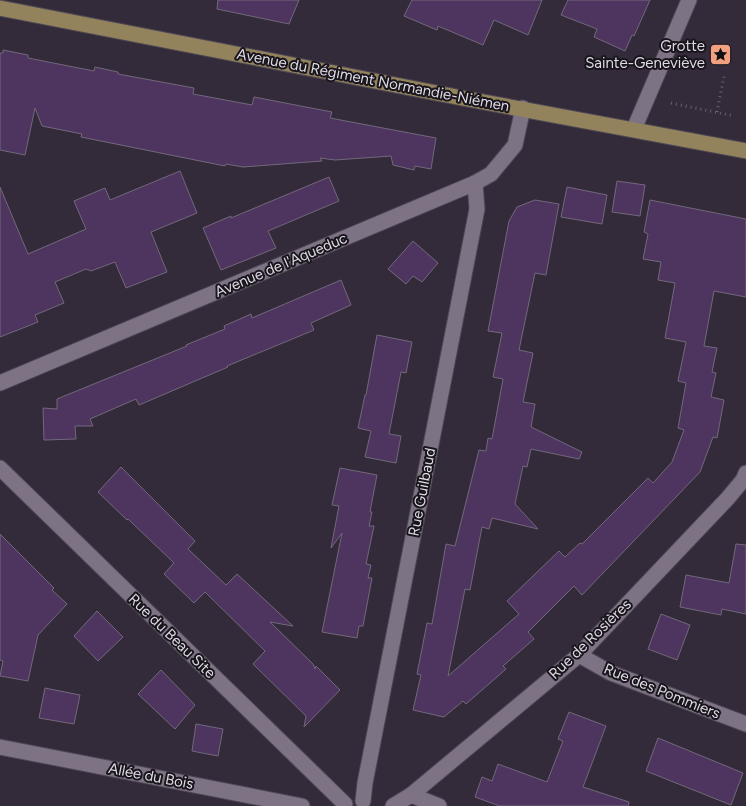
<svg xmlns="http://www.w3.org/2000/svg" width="746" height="806" font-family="Figtree,sans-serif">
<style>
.building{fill:#4e3560;stroke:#72687a}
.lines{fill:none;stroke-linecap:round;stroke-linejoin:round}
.minor-casing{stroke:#4e4754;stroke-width:17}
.major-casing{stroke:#4e4754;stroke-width:17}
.path{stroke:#6a626f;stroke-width:3;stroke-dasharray:1 4;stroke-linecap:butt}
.minor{stroke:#7d7385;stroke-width:15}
.major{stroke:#92835c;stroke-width:15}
.labels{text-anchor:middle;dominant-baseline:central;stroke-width:4;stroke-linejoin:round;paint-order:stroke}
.poi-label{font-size:15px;fill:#dfdae4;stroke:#19151c;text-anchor:end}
.street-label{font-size:15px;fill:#dfdae4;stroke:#19151c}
</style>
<rect width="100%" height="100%" fill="#342b3a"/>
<g class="building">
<polygon points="218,0 299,0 289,24 217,9"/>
<polygon points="412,0 542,0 528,35 494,20 483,45 438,26 437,30 404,16"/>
<polygon points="568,0 650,0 634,36 632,35 625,51 594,37 597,29 561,15"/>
<polygon points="3,50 28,55 28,58 94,71 95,67 118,72 118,74 194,88 193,94 252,105 254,97 332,112 330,118 436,138 431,169 415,166 414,170 393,165 391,156 335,160 320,158 322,161 243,167 226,164 225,166 81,137 82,134 42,126 35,108 25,155 0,150 0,53 3,53"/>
<polygon points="180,171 197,213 151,232 167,272 126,288 115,262 91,271 86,269 55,282 64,303 35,315 38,322 0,337 0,187 28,254 86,229 74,201 105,188 110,200"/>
<polygon points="329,177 339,201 268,231 276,248 221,270 203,228 231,216 231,218"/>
<polygon points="617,181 645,185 640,216 612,212"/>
<polygon points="567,187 607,195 602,224 561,217"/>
<polygon points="535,200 559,204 546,275 535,273 519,350 533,353 523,402 535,404 531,427 582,452 579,459 531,449 527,467 523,466 515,504 538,529 492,518 489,529 482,527 470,590 465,589 448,676 519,614 507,601 559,551 565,557 580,543 582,544 648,478 653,483 672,462 684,430 678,428 686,383 678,381 686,342 665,338 675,283 658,280 661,262 643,259 648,234 644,232 650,200 746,219 746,297 714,291 704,346 717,348 712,372 716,373 711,397 724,400 717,438 713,437 700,472 582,595 574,586 528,632 534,639 503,666 506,669 466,704 463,701 444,717 413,710 421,675 417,674 427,623 432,624 446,544 455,546 479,450 486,451 488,438 492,439 503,379 493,377 502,333 488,331 509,221 517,207"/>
<polygon points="413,241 438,263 422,282 413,276 406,284 388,269"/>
<polygon points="341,280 351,305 311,323 314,330 227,366 228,367 139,405 136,399 90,419 93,426 75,426 76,439 44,440 43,408 57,409 57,399 187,346 186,345 225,329 224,326 251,314 252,318"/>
<polygon points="377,335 412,342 406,373 401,372 389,434 401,436 396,463 365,457 371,431 358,428 365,395 366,395"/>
<polygon points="121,467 195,541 188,549 226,585 237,574 293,626 270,622 313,664 315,669 316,666 340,690 304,727 306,716 253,664 265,651 205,592 194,603 164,574 174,563 128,519 127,520 98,492"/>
<polygon points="340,468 377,475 370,512 372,512 369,526 374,526 366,564 371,565 368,578 372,578 363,626 359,626 357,638 322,632 342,533 331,548 339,506 332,505"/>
<polygon points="0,534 54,588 52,590 67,604 38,635 28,681 0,676 3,661 0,660"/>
<polygon points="736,544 746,545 746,614 722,609 721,615 680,607 686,575 729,583"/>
<polygon points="97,611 123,637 98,661 74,636"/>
<polygon points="661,614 690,625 677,660 648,649"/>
<polygon points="161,670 195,705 175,729 138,694"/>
<polygon points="45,688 80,695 74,724 39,718"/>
<polygon points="569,712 606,726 583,787 629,802 628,806 500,806 475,797 482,777 492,781 498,764 547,782 563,741 558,739"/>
<polygon points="196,724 223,729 218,756 192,751"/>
<polygon points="658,738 743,773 731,805 646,771"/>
</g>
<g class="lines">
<defs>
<g id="minor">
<polyline points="634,129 689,0"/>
<polyline points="0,383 475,183 491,174 515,145 523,108"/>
<polyline points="0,468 345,804"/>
<polyline points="579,655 611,673 746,724"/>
<polyline points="0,747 302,806"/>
<polyline points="411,795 439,806"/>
<polyline points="363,801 365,783 477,209 475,183"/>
<polyline points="393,806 411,795 579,655 728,498 743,480 746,473"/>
</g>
<polyline id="major" points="0,8 462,98 746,151"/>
</defs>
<use href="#minor" class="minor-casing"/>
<use href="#major" class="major-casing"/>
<g class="path">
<polyline points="671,103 734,116"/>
<polyline points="717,112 724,76"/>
</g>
<use href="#minor" class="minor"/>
<use href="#major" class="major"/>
</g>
<defs>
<symbol id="sight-square" viewBox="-11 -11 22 22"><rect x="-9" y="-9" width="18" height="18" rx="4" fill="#f2a080" stroke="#19151c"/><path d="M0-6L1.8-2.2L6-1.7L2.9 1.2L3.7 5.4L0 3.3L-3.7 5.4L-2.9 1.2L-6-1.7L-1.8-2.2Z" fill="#111"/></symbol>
</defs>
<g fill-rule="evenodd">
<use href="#sight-square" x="708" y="42" width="25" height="25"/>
</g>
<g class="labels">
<g class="poi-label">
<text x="705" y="46">Grotte<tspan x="705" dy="17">Sainte-Geneviève</tspan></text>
</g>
<g class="street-label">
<text transform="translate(373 80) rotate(11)">Avenue du Régiment Normandie-Niémen</text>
<text transform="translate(281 265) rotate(-23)">Avenue de l'Aqueduc</text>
<text transform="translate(422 492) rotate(-79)">Rue Guilbaud</text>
<text transform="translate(172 636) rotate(44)">Rue du Beau Site</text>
<text transform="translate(590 639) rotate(-44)">Rue de Rosières</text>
<text transform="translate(662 691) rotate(22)">Rue des Pommiers</text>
<text transform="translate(151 776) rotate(11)">Allée du Bois</text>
</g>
</g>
</svg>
